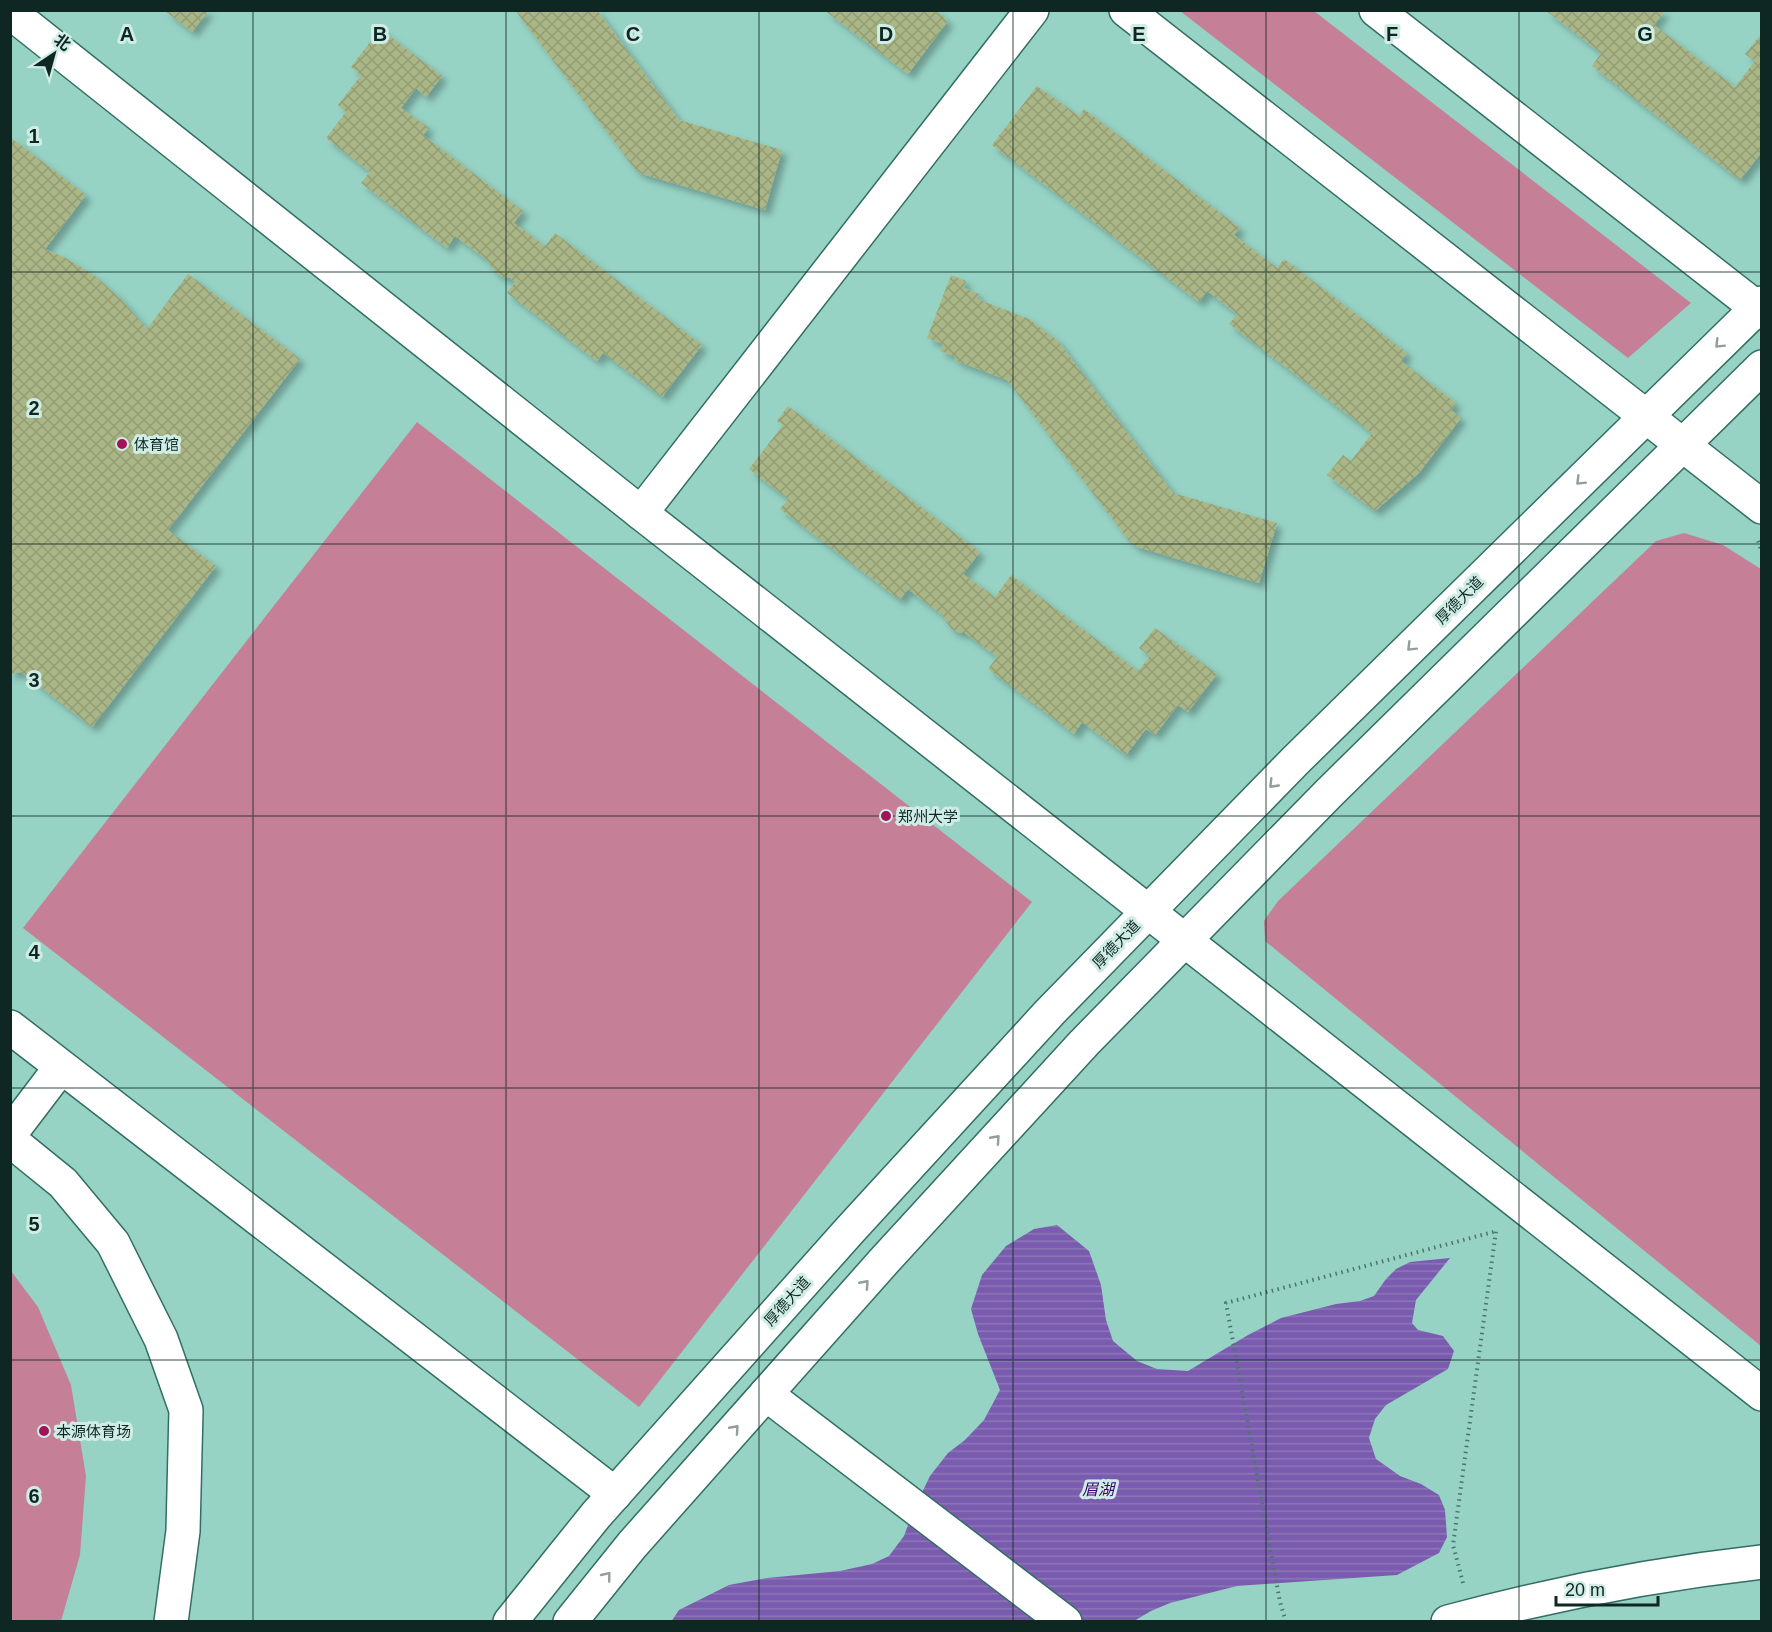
<svg xmlns="http://www.w3.org/2000/svg" width="1772" height="1632" font-family="Arial,'Noto Sans SC',sans-serif">
<style>
.grass{fill:#c58097}
.water{fill:url(#water-rules)}
.building{fill:url(#building-cross-hatch);filter:url(#shadow)}
.lines{fill:none;stroke-linecap:round;stroke-linejoin:round}
.minor-casing{stroke:#326e62;stroke-width:36}
.path{stroke:#4c766d;stroke-width:4;stroke-dasharray:1.5 4.5;stroke-linecap:butt}
.minor{stroke:#fff;stroke-width:33}
.oneway{stroke:#939e9c}
.grid{fill:none;stroke:#0e2722;stroke-width:1.5;stroke-opacity:0.55}
.poi-dot{fill:#a21359;stroke:#cfece5;stroke-width:2}
.labels{text-anchor:middle;dominant-baseline:central;stroke-width:6;stroke-linejoin:round;paint-order:stroke}
.poi-label{font-size:15px;fill:#0e2722;stroke:#cfece5;text-anchor:start}
.street-label{font-size:15px;fill:#0e2722;stroke:#cfece5}
.water-label{font-size:16px;font-style:italic;fill:#3c0171;stroke:#cfece5}
.grid-label{font-size:20px;text-anchor:middle;font-weight:bold;fill:#0e2722;stroke:#cfece5;stroke-width:6;stroke-linejoin:round;paint-order:stroke}
</style>
<defs>
<pattern id="water-rules" width="6" height="5" patternUnits="userSpaceOnUse" patternTransform="scale(1.5)"><rect width="6" height="5" fill="#7a5bb0"/><path d="M0 2.5h6" fill="none" stroke="#8c79b4"/></pattern>
<pattern id="building-cross-hatch" width="8" height="8" patternUnits="userSpaceOnUse" patternTransform="scale(1.5)"><rect width="8" height="8" fill="#abb687"/><path d="M0 0l8 8M0 8l8-8" fill="none" stroke="#929c74"/></pattern>
<filter id="shadow"><feDropShadow dx="5.5" dy="5.5" stdDeviation="3" flood-color="#0004"/></filter>
</defs>
<rect width="100%" height="100%" fill="#96d3c5"/>
<g class="grass">
<polygon points="1180,11 1314,11 1691,303 1628,358"/>
<polygon points="417,422 1032,902 639,1407 23,928"/>
<polygon points="1684,533 1723,545 1761,569 1761,1346 1265,941 1264,921 1278,901 1656,541"/>
<polygon points="11,1271 38,1307 71,1385 86,1476 80,1555 61,1621 11,1621"/>
</g>
<polygon class="water" points="1057,1225 1089,1251 1101,1285 1106,1320 1113,1341 1137,1361 1157,1369 1188,1371 1248,1335 1281,1318 1336,1304 1360,1301 1374,1296 1386,1279 1396,1269 1410,1262 1450,1258 1416,1300 1412,1323 1418,1330 1443,1336 1454,1351 1448,1369 1386,1405 1375,1419 1369,1438 1376,1459 1400,1476 1421,1484 1439,1495 1445,1510 1447,1537 1439,1553 1397,1575 1237,1586 1170,1603 1151,1611 1134,1621 671,1622 679,1610 729,1585 767,1578 840,1571 872,1564 889,1556 904,1536 914,1509 930,1476 948,1453 965,1440 984,1420 1000,1390 978,1334 971,1309 982,1275 1006,1246 1034,1229"/>
<g class="building">
<polygon points="164,10 209,10 192,32"/>
<polygon points="515,10 597,10 679,120 782,150 765,210 642,174 634,168"/>
<polygon points="824,10 935,10 948,21 908,74"/>
<polygon points="1545,10 1661,10 1664,12 1654,25 1735,87 1755,61 1745,54 1762,33 1762,152 1740,180 1592,66 1601,53"/>
<polygon points="380,29 442,76 426,97 416,88 401,108 429,128 423,135 523,211 514,223 545,246 555,233 702,345 662,397 603,353 597,361 507,293 515,282 510,278 503,277 495,272 487,260 455,236 447,248 361,183 370,172 326,138 346,112 338,105 361,75 351,67"/>
<polygon points="1037,86 1079,116 1084,109 1240,228 1234,235 1277,268 1284,259 1407,353 1401,361 1456,403 1451,410 1461,418 1419,473 1375,511 1327,475 1343,455 1351,461 1372,433 1229,324 1237,314 1207,291 1199,302 992,145"/>
<polygon points="10,137 86,195 45,249 64,257 95,276 122,300 147,329 188,274 300,359 168,530 216,566 92,727 21,672 10,674"/>
<polygon points="951,275 966,281 964,288 979,294 977,299 1029,319 1058,341 1173,493 1277,523 1259,583 1137,547 1129,541 1007,380 954,360 956,357 940,351 943,344 927,338"/>
<polygon points="788,406 980,552 963,574 995,597 1011,575 1138,671 1150,656 1139,648 1155,628 1217,674 1188,712 1178,705 1155,735 1146,729 1126,755 1082,722 1074,734 988,669 997,657 965,633 960,633 951,629 942,615 908,589 900,600 780,509 788,499 749,469 783,425 777,421"/>
</g>
<g class="lines">
<defs>
<g id="minor">
<polyline points="1126,10 1762,507"/>
<polyline points="1376,10 1762,312"/>
<polyline points="10,12 641,513 1762,1394"/>
<polyline points="641,513 1032,10"/>
<polyline points="10,1027 615,1494"/>
<polyline points="10,1134 61,1067"/>
<polyline points="10,1140 63,1183 113,1243 161,1339 186,1410 183,1531 171,1622"/>
<polyline points="766,1394 1065,1622"/>
<polyline points="510,1622 596,1515 850,1230 1050,1012 1296,760 1762,303"/>
<polyline points="570,1622 632,1545 884,1261 1084,1043 1329,793 1762,367"/>
<path d="M1448,1622C1551,1594 1655,1574 1762,1562"/>
</g>
</defs>
<use href="#minor" class="minor-casing"/>
<g class="path">
<polyline points="1758,541 1762,553"/>
<polyline points="1463,1583 1453,1545 1496,1231"/>
<polyline points="1286,1622 1280,1602 1226,1303 1497,1231"/>
</g>
<use href="#minor" class="minor"/>
</g>
<defs><path id="oneway-chevron" d="M-2-3.5L2.5 0L-2 3.5" fill="none" stroke-width="1.6" stroke-linecap="round" stroke-linejoin="round" transform="scale(1.5)"/></defs>
<g class="oneway">
<use href="#oneway-chevron" transform="translate(1719 344) rotate(135)"/>
<use href="#oneway-chevron" transform="translate(1580 481) rotate(135)"/>
<use href="#oneway-chevron" transform="translate(1411 647) rotate(135)"/>
<use href="#oneway-chevron" transform="translate(1273 784) rotate(134)"/>
<use href="#oneway-chevron" transform="translate(996 1139) rotate(-48)"/>
<use href="#oneway-chevron" transform="translate(865 1284) rotate(-48)"/>
<use href="#oneway-chevron" transform="translate(735 1429) rotate(-48)"/>
<use href="#oneway-chevron" transform="translate(607 1576) rotate(-51)"/>
</g>
<path class="grid" d="M253,10V1622M506,10V1622M759,10V1622M1013,10V1622M1266,10V1622M1519,10V1622M10,272H1762M10,544H1762M10,816H1762M10,1088H1762M10,1360H1762"/>
<g class="poi-dot">
<circle cx="122" cy="444" r="6"/>
<circle cx="886" cy="816" r="6"/>
<circle cx="44" cy="1431" r="6"/>
</g>
<g class="labels">
<g class="poi-label">
<text x="134" y="444">体育馆</text>
<text x="898" y="816">郑州大学</text>
<text x="56" y="1431">本源体育场</text>
</g>
<g class="street-label">
<text transform="translate(1459 600) rotate(-45)">厚德大道</text>
<text transform="translate(1116 944) rotate(-46)">厚德大道</text>
<text transform="translate(787 1301) rotate(-48)">厚德大道</text>
</g>
<g class="water-label">
<text x="1098" y="1489">眉湖</text>
</g>
</g>
<g class="grid-label">
<text x="127" y="41">A</text>
<text x="380" y="41">B</text>
<text x="633" y="41">C</text>
<text x="886" y="41">D</text>
<text x="1139" y="41">E</text>
<text x="1392" y="41">F</text>
<text x="1645" y="41">G</text>
<text x="34" y="143">1</text>
<text x="34" y="415">2</text>
<text x="34" y="687">3</text>
<text x="34" y="959">4</text>
<text x="34" y="1231">5</text>
<text x="34" y="1503">6</text>
</g>
<rect width="1772" height="1632" fill="none" stroke="#0e2722" stroke-width="24"/>
<g transform="translate(54 54) rotate(36)" stroke="#cfece5" stroke-width="4.5" paint-order="stroke">
<path d="M0-4.5L10 22L0 15L-10 22Z" fill="#0e2722"/>
<text y="-9" font-size="16" font-weight="bold" text-anchor="middle" fill="#0e2722">北</text>
</g>
<path d="M1556 1596v9h102v-9" fill="none" stroke="#0e2722" stroke-width="3"/>
<text x="1565" y="1596" font-size="18" fill="#0e2722" stroke="#cfece5" stroke-width="4.5" paint-order="stroke">20 m</text>
</svg>
